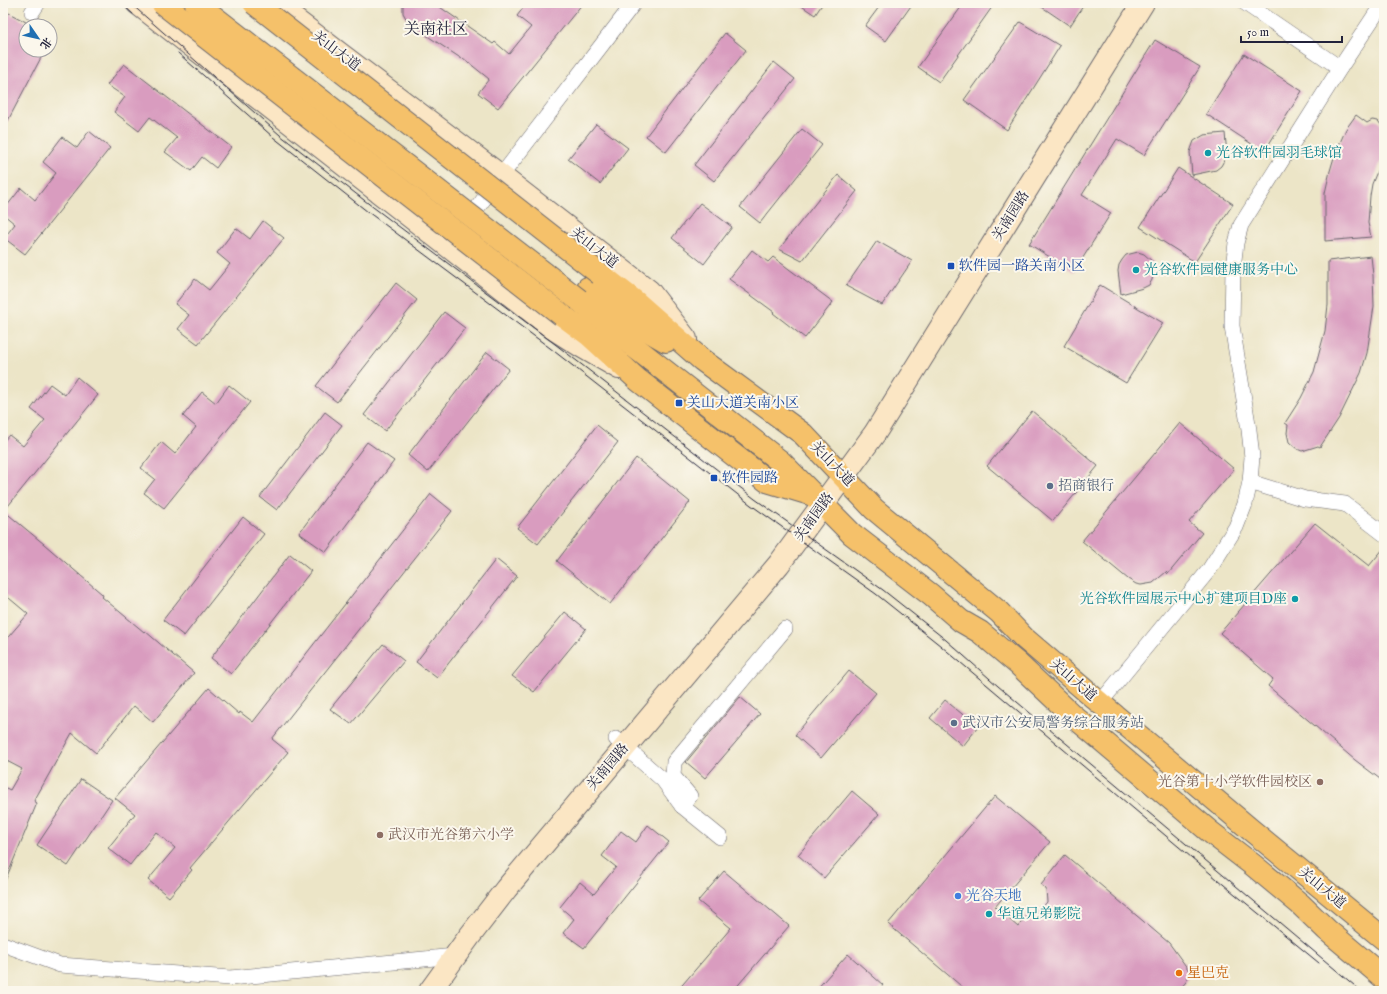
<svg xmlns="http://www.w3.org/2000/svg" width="1387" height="994" font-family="'IM FELL English','Noto Serif SC',serif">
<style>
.building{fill:#d99cbf}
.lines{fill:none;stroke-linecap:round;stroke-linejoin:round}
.minor-casing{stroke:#69666c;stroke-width:16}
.secondary-casing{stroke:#69666c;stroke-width:24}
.primary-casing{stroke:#69666c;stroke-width:24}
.minor{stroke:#fff;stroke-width:15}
.secondary{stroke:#fbe6c4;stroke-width:22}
.primary{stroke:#f5c16b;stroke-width:22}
.tram{stroke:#22223b;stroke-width:1}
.primary-bridge-casing{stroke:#69666c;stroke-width:24;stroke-linecap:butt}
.primary-bridge{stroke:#f5c16b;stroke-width:22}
.culture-dot{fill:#0f9aa8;stroke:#fbf7ec;stroke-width:1.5}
.transit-dot{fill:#1a4fb4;stroke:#fbf7ec;stroke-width:1.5}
.service-dot{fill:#5c6f8a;stroke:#fbf7ec;stroke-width:1.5}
.education-dot{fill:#8d6e63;stroke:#fbf7ec;stroke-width:1.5}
.shop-dot{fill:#3f7fe0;stroke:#fbf7ec;stroke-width:1.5}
.food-dot{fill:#e8710a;stroke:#fbf7ec;stroke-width:1.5}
.labels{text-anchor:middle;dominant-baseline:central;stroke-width:4;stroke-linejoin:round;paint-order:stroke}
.street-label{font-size:14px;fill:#22223b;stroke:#fbf7ec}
.culture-label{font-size:14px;fill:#0d838f;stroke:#fbf7ec;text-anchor:start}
.transit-label{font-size:14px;fill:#164399;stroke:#fbf7ec;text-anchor:start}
.service-label{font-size:14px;fill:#4e5e75;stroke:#fbf7ec;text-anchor:start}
.education-label{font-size:14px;fill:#785e54;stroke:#fbf7ec;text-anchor:end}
.shop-label{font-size:14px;fill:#366cbe;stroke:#fbf7ec;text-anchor:start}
.food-label{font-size:14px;fill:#c56008;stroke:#fbf7ec;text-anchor:start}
.quarter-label{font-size:16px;fill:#22223b;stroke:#fbf7ec}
</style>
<rect width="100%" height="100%" fill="#fbf7ec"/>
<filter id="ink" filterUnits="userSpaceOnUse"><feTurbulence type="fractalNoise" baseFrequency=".025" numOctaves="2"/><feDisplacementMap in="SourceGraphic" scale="8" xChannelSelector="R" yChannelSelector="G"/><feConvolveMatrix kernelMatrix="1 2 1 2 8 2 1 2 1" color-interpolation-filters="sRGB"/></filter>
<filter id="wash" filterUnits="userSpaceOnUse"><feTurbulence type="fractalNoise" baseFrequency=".012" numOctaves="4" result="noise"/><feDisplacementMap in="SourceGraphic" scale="16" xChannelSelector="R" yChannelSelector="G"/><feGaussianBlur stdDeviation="0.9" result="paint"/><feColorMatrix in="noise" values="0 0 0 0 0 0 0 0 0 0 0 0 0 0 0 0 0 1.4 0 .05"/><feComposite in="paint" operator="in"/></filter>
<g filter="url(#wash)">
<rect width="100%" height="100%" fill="#ece5c7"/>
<g id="blocks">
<g class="building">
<polygon points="403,3 434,3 493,44 495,42 509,54 531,27 517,16 527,3 583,3 498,108 478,93 489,79 463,58 462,59 417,29 408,22 403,13"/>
<polygon points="797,3 823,3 815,15"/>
<polygon points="882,3 913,3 886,41 865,26"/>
<polygon points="964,3 995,3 939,82 918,67"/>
<polygon points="1036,3 1085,3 1070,26"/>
<polygon points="3,10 26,22 26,50 45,50 3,130"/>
<polygon points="1020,22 1060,46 1007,130 964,100"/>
<polygon points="725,33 746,50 666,152 646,136"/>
<polygon points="1155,40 1200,67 1144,155 1117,139 1082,195 1111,213 1074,272 1029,244"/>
<polygon points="1244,54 1302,91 1264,152 1206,114"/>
<polygon points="774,62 795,79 714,181 694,165"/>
<polygon points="124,64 231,147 216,168 202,157 191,171 165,152 177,138 150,117 139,131 114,112 125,97 107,85"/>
<polygon points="1356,115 1367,123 1372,120 1378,121 1382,126 1382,133 1384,135 1384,154 1372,184 1370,196 1368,223 1371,237 1325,241 1325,193 1330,171 1335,154 1346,129"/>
<polygon points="596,124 628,148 600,184 568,159"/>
<polygon points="802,129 822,145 760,223 740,207"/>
<polygon points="89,131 110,148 25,254 4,238 15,224 3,214 3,211 21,188 35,200 56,173 43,162 62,137 77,148"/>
<polygon points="1225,133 1227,155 1221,166 1216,170 1192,175 1190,152 1194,141 1204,135"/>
<polygon points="1178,168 1233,204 1195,262 1140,227"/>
<polygon points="838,175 857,191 802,261 779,249"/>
<polygon points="700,203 732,227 704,264 672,238"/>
<polygon points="263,221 284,238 198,344 178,329 189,315 175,304 195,279 209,290 230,264 217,253 236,228 250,239"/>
<polygon points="877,241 912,261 882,305 846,286"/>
<polygon points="752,250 768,262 773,257 833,302 805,338 773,313 774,312 729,279"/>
<polygon points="1138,252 1144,254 1153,262 1154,268 1152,280 1149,285 1143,288 1121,294 1118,271 1119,265 1122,260 1126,255"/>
<polygon points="1371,256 1373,275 1374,306 1367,353 1361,373 1339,418 1320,447 1318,446 1302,451 1297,449 1289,442 1287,433 1288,425 1285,423 1301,398 1314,372 1325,331 1328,305 1328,261"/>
<polygon points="396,283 417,300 337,402 316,386"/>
<polygon points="1100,285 1163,323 1126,383 1064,346"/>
<polygon points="444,312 465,328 385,431 364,415"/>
<polygon points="487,352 509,369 428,472 408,455"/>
<polygon points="77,377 98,395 4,511 44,544 102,594 103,596 102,597 144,632 145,631 194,673 153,722 134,706 96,753 72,733 34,801 37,803 3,886 3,795 6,788 10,790 22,769 3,759 3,643 28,614 3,593 3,442 9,435 23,446 45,420 31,409 50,384 65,395"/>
<polygon points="229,385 250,402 164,508 144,493 155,479 141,468 161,442 175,454 196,427 183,416 202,392 216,403"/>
<polygon points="1032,411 1098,466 1053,521 987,466"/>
<polygon points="325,412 342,425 277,510 260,497"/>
<polygon points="1180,423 1234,469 1189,522 1202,533 1168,574 1166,572 1153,583 1141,585 1136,584 1128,579 1082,541"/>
<polygon points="597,425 618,442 538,544 517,528"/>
<polygon points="367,442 394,461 326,552 299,533"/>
<polygon points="636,458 690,502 610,604 557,561"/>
<polygon points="431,494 452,511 272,739 288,752 190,868 192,870 169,897 148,880 175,848 156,832 130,865 108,848 135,814 115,798 209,688 239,714 240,712 253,722"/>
<polygon points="243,517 264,534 184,636 163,620"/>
<polygon points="1315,523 1369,566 1384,548 1384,782 1355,760 1268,686 1273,679 1220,633"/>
<polygon points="290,554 311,571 231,674 211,658"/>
<polygon points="496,559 517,576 437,678 416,662"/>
<polygon points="565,612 586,629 534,692 512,676"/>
<polygon points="383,644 404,661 351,724 330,709"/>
<polygon points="849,671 876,693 821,758 795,735"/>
<polygon points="740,697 760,714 705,778 686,762"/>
<polygon points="945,700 978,727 963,746 930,718"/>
<polygon points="81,779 112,800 68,866 37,845"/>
<polygon points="852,791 879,814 824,878 798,855"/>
<polygon points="995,796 1050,842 995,907 1018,927 1025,917 1033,918 1047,902 1046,889 1041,885 1065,855 1169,943 1188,969 1189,972 1186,982 1178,991 967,991 888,924"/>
<polygon points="648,825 669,842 584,948 563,933 574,919 560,907 580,882 594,894 616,867 602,856 621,831 636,842"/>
<polygon points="724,871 789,926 733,991 677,991 731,928 698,901"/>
<polygon points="848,954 883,985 878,991 815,991"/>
</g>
</g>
</g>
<g filter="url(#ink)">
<use href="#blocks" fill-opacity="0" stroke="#69666c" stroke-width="1"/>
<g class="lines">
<defs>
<g id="minor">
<polyline points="1245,3 1340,68"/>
<polyline points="32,12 38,3"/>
<polyline points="466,223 501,176 634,3"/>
<polyline points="1250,482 1305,499 1345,504 1384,534"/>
<polyline points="1100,703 1209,570 1236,527 1245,504 1250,482 1252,457 1249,430 1232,326 1233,268 1236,243 1241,225 1340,68 1383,3"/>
<polyline points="616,739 663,780 682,806 720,837"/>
<polyline points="682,806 690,796 673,776 674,762 785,629"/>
<polyline points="3,944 60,965 230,978 455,956"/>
</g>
<g id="secondary">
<polyline points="137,3 554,329 581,346 619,368"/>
<polyline points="273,3 501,176 649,291 686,339"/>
<polyline points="430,991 469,937 506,889 779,564 875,433 1143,3"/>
</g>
<g id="primary">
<polyline points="600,274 636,302 702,360 803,434 874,509 999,612 1024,638 1100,703 1251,830 1384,939"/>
<polyline points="588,288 626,318 666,341"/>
<polyline points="579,300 618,334 781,462 852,534 931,595 961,621 980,632 1018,664 1072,715 1209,831 1253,865 1300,904 1327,930 1384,978"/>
<polyline points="562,315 589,335 638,380 767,481 810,494"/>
</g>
</defs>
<use href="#minor" class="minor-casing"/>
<use href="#secondary" class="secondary-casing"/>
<use href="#primary" class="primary-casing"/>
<use href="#minor" class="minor"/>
<use href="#secondary" class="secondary"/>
<use href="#primary" class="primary"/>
<g class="tram">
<polyline points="121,3 133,14"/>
<polyline points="130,3 280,135 373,207 555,344 755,499 883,590 946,640 998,686 1361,991"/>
<polyline points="178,53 273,137 368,212 550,348 751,505 876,594 941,646 1230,890 1319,963"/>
</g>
<defs>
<g id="primary-bridge">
<polyline points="162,3 562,315"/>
<polyline points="196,3 579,300"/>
<polyline points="254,3 600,274"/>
</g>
</defs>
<use href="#primary-bridge" class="primary-bridge-casing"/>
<use href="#primary-bridge" class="primary-bridge"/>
</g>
</g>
<g class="culture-dot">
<circle cx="1208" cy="153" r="4"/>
<circle cx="1136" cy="270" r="4"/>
<circle cx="1295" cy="599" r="4"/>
<circle cx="989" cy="914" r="4"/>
</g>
<g class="transit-dot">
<rect x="947" y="262" width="8" height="8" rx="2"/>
<rect x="675" y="399" width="8" height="8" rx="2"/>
<rect x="710" y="474" width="8" height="8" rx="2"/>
</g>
<g class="service-dot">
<circle cx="1050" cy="486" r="4"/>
<circle cx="954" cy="723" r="4"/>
</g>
<g class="education-dot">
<circle cx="1320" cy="782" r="4"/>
<circle cx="380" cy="835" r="4"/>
</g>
<circle class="shop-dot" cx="958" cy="896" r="4"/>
<circle class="food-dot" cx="1179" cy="973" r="4"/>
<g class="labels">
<g class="street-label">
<text transform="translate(336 51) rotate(37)">关山大道</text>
<text transform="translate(1011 216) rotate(-58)">关南园路</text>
<text transform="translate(594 248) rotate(38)">关山大道</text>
<text transform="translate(832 464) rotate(46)">关山大道</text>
<text transform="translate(814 517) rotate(-54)">关南园路</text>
<text transform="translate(1073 680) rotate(41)">关山大道</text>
<text transform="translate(608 767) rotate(-50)">关南园路</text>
<text transform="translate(1322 888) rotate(39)">关山大道</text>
</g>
<g class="culture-label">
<text x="1216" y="153">光谷软件园羽毛球馆</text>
<text x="1144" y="270">光谷软件园健康服务中心</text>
<text x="1287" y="599" text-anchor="end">光谷软件园展示中心扩建项目D座</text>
<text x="997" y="914">华谊兄弟影院</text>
</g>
<g class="transit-label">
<text x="959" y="266">软件园一路关南小区</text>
<text x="687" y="403">关山大道关南小区</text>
<text x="722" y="478">软件园路</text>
</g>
<g class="service-label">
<text x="1058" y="486">招商银行</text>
<text x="962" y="723">武汉市公安局警务综合服务站</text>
</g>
<g class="education-label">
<text x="1312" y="782">光谷第十小学软件园校区</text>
<text x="388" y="835" text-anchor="start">武汉市光谷第六小学</text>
</g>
<g class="shop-label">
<text x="966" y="896">光谷天地</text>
</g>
<g class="food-label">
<text x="1187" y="973">星巴克</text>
</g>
<g class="quarter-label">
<text x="436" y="30">关南社区</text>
</g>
</g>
<rect width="1387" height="994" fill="none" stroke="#fbf7ec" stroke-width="16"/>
<g transform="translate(38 38) rotate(124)"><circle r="19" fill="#fbf7ec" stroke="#a4a2a5"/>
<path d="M0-3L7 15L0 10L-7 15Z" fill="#1f6fb2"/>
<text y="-6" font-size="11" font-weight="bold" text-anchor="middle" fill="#22223b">北</text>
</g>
<path d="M1241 36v6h101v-6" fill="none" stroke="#22223b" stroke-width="2"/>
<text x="1247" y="36" font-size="12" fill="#22223b" stroke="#fbf7ec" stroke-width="3" paint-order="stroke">50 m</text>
</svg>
